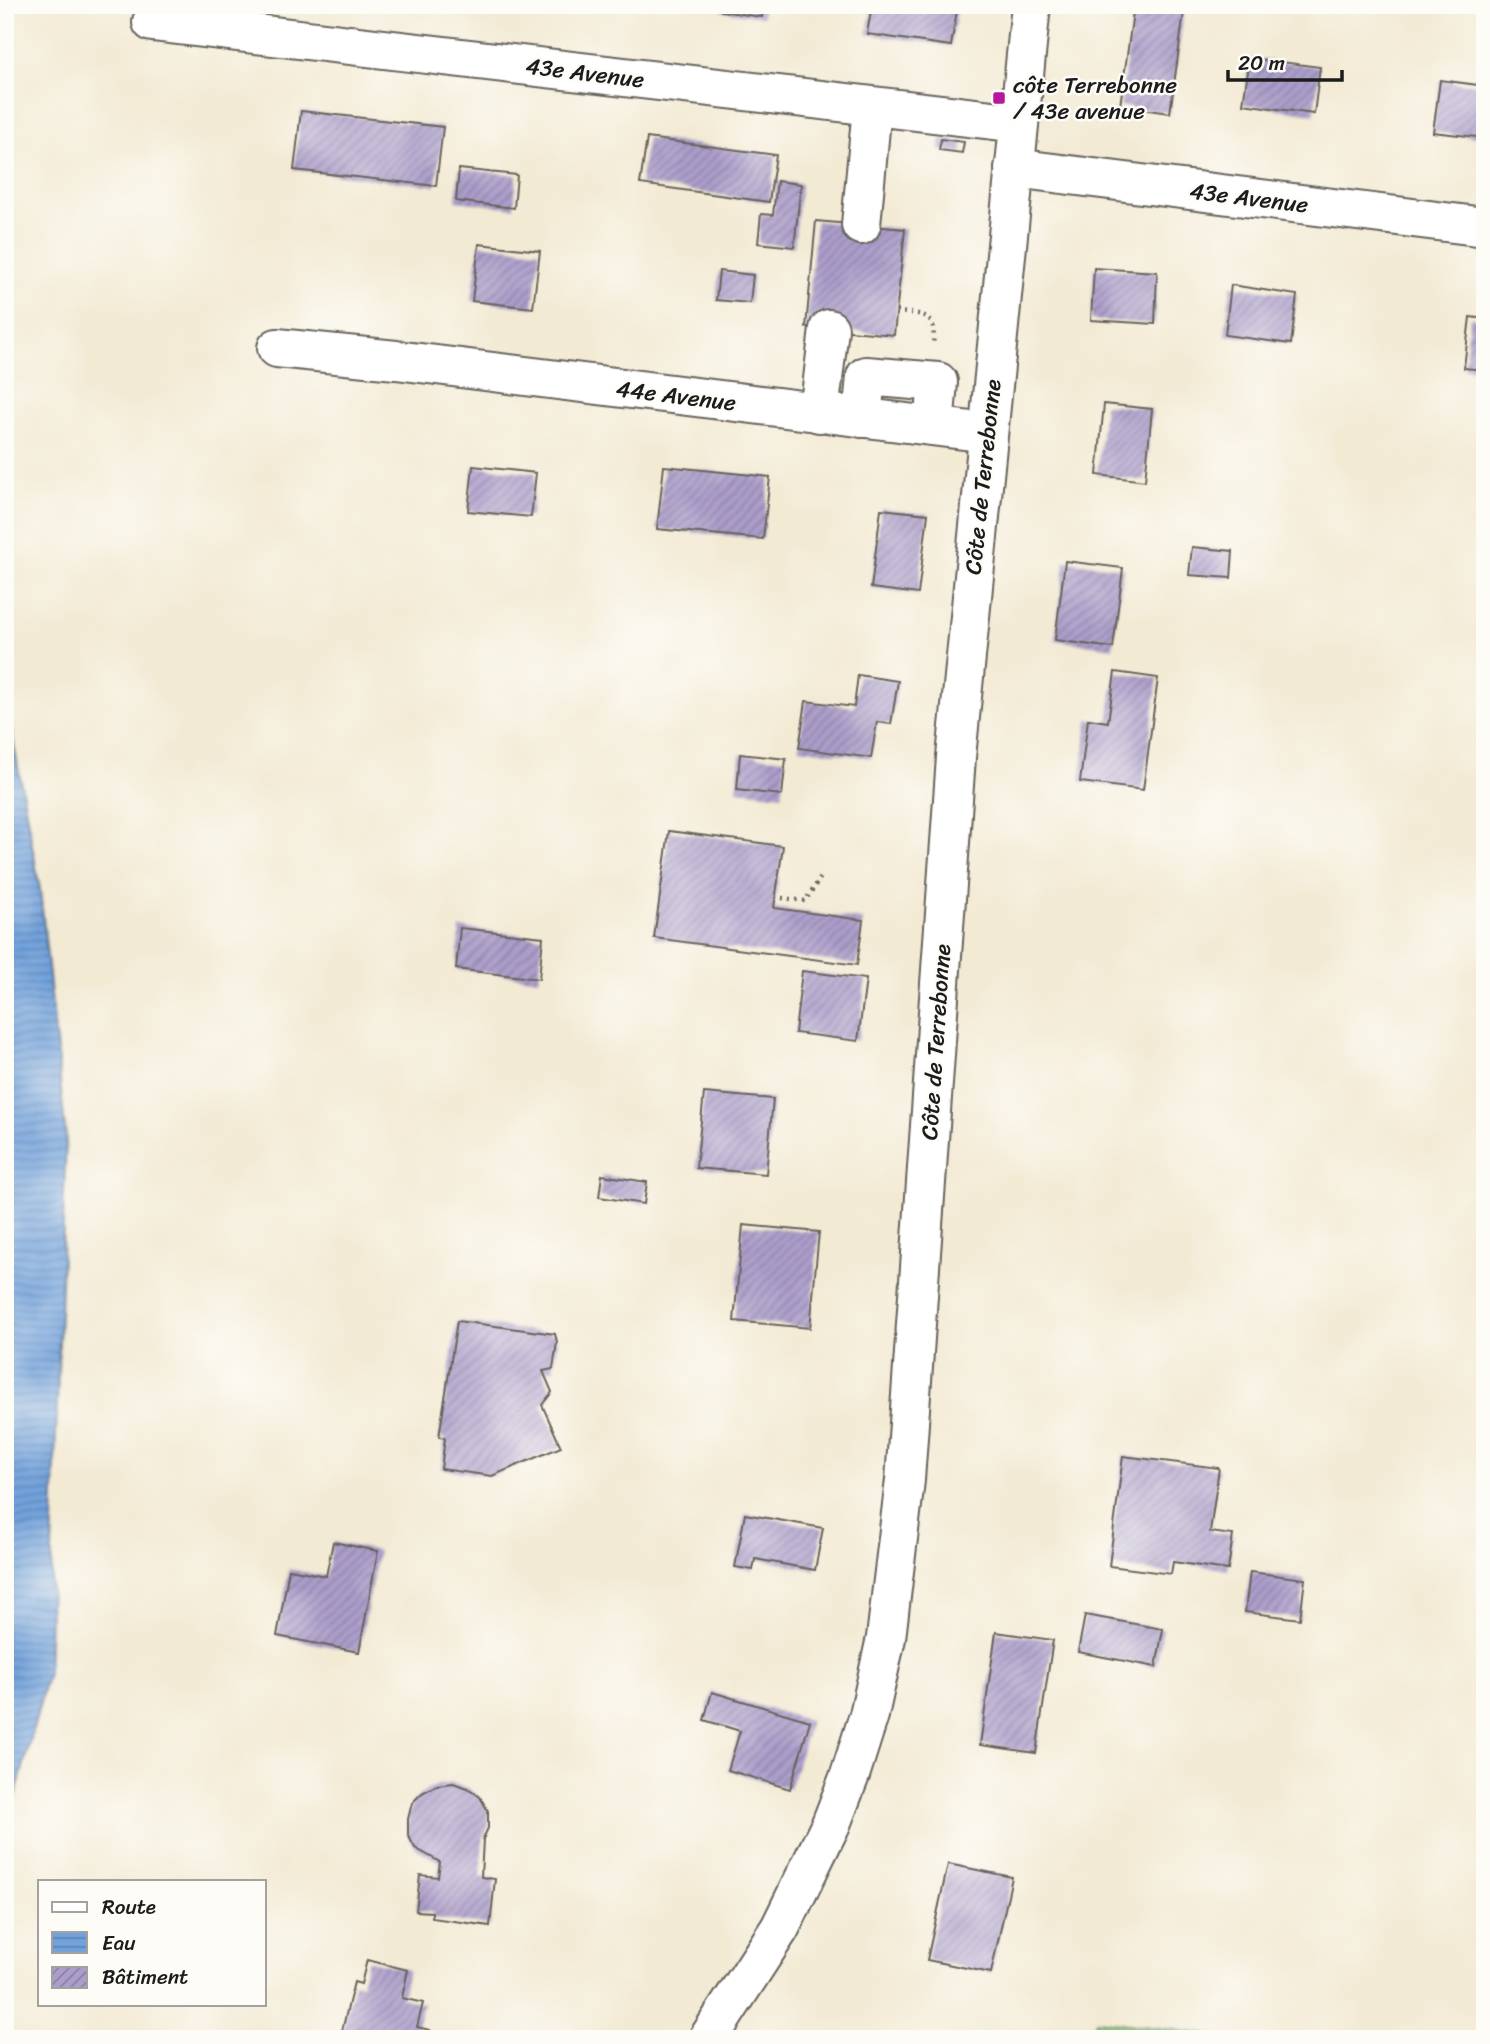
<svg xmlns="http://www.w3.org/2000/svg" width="1490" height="2044" font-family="Sriracha,sans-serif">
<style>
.grass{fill:url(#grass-tufts);stroke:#587a56;stroke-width:2}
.water{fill:url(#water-rules);stroke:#475f7c;stroke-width:2}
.building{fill:url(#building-hatch)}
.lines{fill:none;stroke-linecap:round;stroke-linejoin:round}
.minor-casing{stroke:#67645c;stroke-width:42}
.major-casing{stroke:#67645c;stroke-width:42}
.path{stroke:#67645c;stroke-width:4.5;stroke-dasharray:2 5;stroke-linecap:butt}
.minor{stroke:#fff;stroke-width:38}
.major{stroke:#fff;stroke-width:38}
.poi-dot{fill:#b5179e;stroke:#fdfcf7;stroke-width:2.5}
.labels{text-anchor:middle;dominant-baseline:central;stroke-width:5;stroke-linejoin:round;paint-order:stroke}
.street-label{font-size:23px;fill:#1c1c1c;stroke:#fdfcf7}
.poi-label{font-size:23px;fill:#1c1c1c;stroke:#fdfcf7;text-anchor:start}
</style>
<defs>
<pattern id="grass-tufts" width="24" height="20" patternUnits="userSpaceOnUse" patternTransform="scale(1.75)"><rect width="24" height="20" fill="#93d891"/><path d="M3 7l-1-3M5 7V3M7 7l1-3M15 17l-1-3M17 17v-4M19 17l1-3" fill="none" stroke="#7eb97c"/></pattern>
<pattern id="water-rules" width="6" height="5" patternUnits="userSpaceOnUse" patternTransform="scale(1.75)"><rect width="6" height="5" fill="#72a2dc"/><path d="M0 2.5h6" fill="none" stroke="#5d83b2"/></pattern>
<pattern id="building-hatch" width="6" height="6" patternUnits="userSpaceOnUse" patternTransform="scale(1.75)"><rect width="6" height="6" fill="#ac9ecb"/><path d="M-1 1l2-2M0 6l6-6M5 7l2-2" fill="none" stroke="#8b80a4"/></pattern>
</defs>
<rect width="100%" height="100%" fill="#fdfcf7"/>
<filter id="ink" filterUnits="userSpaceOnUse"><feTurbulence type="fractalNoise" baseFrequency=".0143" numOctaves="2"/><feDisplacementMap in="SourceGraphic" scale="14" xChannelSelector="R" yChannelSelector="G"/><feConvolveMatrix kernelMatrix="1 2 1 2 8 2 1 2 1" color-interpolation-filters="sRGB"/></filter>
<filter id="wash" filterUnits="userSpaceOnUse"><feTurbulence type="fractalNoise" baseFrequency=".00686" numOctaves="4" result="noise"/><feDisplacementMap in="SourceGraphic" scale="28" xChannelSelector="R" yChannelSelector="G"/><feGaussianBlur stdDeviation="1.57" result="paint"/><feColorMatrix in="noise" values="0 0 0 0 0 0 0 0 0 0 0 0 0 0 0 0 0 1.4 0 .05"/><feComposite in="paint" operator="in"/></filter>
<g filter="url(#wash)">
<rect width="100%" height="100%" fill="#f3ead4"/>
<polygon class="grass" points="1096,2020 1239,2039 1092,2039"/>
<polygon class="water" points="5,695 40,889 66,1137 48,1672 5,1837"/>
<g id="blocks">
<g class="building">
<polygon points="722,5 764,5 762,17 721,11"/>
<polygon points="872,5 958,5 951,46 867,34"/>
<polygon points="1134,5 1185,5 1170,113 1120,106"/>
<polygon points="1250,58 1320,67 1314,114 1243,104"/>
<polygon points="1440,80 1485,86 1485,138 1433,132"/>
<polygon points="301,111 443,127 436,186 294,170"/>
<polygon points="647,138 776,155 769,202 640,184"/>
<polygon points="941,139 964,142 962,153 939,150"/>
<polygon points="459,169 517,175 514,208 456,201"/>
<polygon points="777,181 801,184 794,247 758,243 761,214 773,215"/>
<polygon points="816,221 905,229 894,335 806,327"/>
<polygon points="479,244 540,251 533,308 472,301"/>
<polygon points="1094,268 1157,272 1155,324 1091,320"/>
<polygon points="719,271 753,275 750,303 716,300"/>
<polygon points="1231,285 1297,295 1291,344 1225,335"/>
<polygon points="1470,317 1485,319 1485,370 1464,368"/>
<polygon points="1104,404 1152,409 1145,481 1097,475"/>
<polygon points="473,466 536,473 531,517 468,511"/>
<polygon points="664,466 770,477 763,539 657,529"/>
<polygon points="881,509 928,514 918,594 871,588"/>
<polygon points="1192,547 1233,551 1231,578 1189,575"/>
<polygon points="1065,561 1123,568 1113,648 1055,640"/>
<polygon points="1115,672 1158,678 1143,790 1080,782 1088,719 1108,722"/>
<polygon points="858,675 898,681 891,724 877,722 871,758 799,748 806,701 854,707"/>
<polygon points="740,754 786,759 782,795 737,790"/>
<polygon points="669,831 783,846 774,908 863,920 857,965 654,938"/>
<polygon points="460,928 543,937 539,979 456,969"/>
<polygon points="802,971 866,979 858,1041 795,1033"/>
<polygon points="704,1093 773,1099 766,1174 696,1168"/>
<polygon points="602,1175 647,1182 644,1204 599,1197"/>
<polygon points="743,1225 819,1232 810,1328 734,1321"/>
<polygon points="457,1321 555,1334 557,1342 553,1369 543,1371 552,1392 542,1405 561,1447 492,1476 441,1469 445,1438 439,1437"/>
<polygon points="1123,1456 1219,1468 1210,1532 1233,1535 1228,1570 1173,1562 1171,1574 1109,1566"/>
<polygon points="745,1514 823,1528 815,1570 755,1559 753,1570 735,1567"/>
<polygon points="333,1542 378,1551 359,1652 277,1636 289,1569 326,1576"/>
<polygon points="1250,1572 1305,1579 1300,1619 1245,1612"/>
<polygon points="1085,1615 1163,1629 1156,1667 1078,1652"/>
<polygon points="996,1632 1053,1640 1036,1753 980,1745"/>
<polygon points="712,1692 810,1721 790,1789 728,1770 740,1731 704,1720"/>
<polygon points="453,1783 468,1788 480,1797 488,1811 488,1828 483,1839 481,1877 495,1879 490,1926 432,1918 432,1912 416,1911 420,1875 438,1877 440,1862 415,1848 408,1835 408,1819 412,1803 422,1793 437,1785"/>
<polygon points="948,1864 1012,1877 991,1973 927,1960"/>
<polygon points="367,1960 408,1970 402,1998 423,2003 417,2027 430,2030 428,2039 340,2039 354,1982 361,1984"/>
</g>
</g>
</g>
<g filter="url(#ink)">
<use href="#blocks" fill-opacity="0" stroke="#67645c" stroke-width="2"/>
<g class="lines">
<defs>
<g id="minor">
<polyline points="152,22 1019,123"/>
<polyline points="1014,168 1485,227"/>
<polyline points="861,225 872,107"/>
<polyline points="277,348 396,360 988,433"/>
<polyline points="819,413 829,329"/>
<polyline points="862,418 866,376 938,382 934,426"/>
</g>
<polyline id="major" points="708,2039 780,1928 831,1824 850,1775 869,1715 886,1638 905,1480 956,757 1031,5"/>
</defs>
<use href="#minor" class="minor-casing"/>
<use href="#major" class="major-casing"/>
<g class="path">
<path d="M896,312C923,314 937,312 933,344"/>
<polyline points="775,897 805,901 821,877"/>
</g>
<use href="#minor" class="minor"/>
<use href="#major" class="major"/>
</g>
</g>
<rect class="poi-dot" x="992" y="91" width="14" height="14" rx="3.5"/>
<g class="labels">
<g class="street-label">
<text transform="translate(585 73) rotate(7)">43e Avenue</text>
<text transform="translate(1249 198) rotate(7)">43e Avenue</text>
<text transform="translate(676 396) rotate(7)">44e Avenue</text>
<text transform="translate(983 477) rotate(-84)">Côte de Terrebonne</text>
<text transform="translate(936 1042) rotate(-86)">Côte de Terrebonne</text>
</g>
<g class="poi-label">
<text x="1013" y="85">côte Terrebonne<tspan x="1013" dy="26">/ 43e avenue</tspan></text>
</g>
</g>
<rect width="1490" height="2044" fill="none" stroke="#fdfcf7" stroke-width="28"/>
<rect x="38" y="1880" width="228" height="126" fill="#fdfcf7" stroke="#a3a29f" stroke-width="2"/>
<rect x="52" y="1902" width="35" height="10" fill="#ffffff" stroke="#a3a29f" stroke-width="2"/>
<text x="102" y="1914" font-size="21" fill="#1c1c1c">Route</text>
<rect x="52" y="1932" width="35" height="21" fill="url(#water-rules)" stroke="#a3a29f" stroke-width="2"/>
<text x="102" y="1950" font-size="21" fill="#1c1c1c">Eau</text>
<rect x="52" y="1967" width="35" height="21" fill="url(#building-hatch)" stroke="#a3a29f" stroke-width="2"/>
<text x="102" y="1984" font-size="21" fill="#1c1c1c">Bâtiment</text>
<path d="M1228 70v10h114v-10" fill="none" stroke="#1c1c1c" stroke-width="3.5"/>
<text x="1238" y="70" font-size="21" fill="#1c1c1c" stroke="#fdfcf7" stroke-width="5" paint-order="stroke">20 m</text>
</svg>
